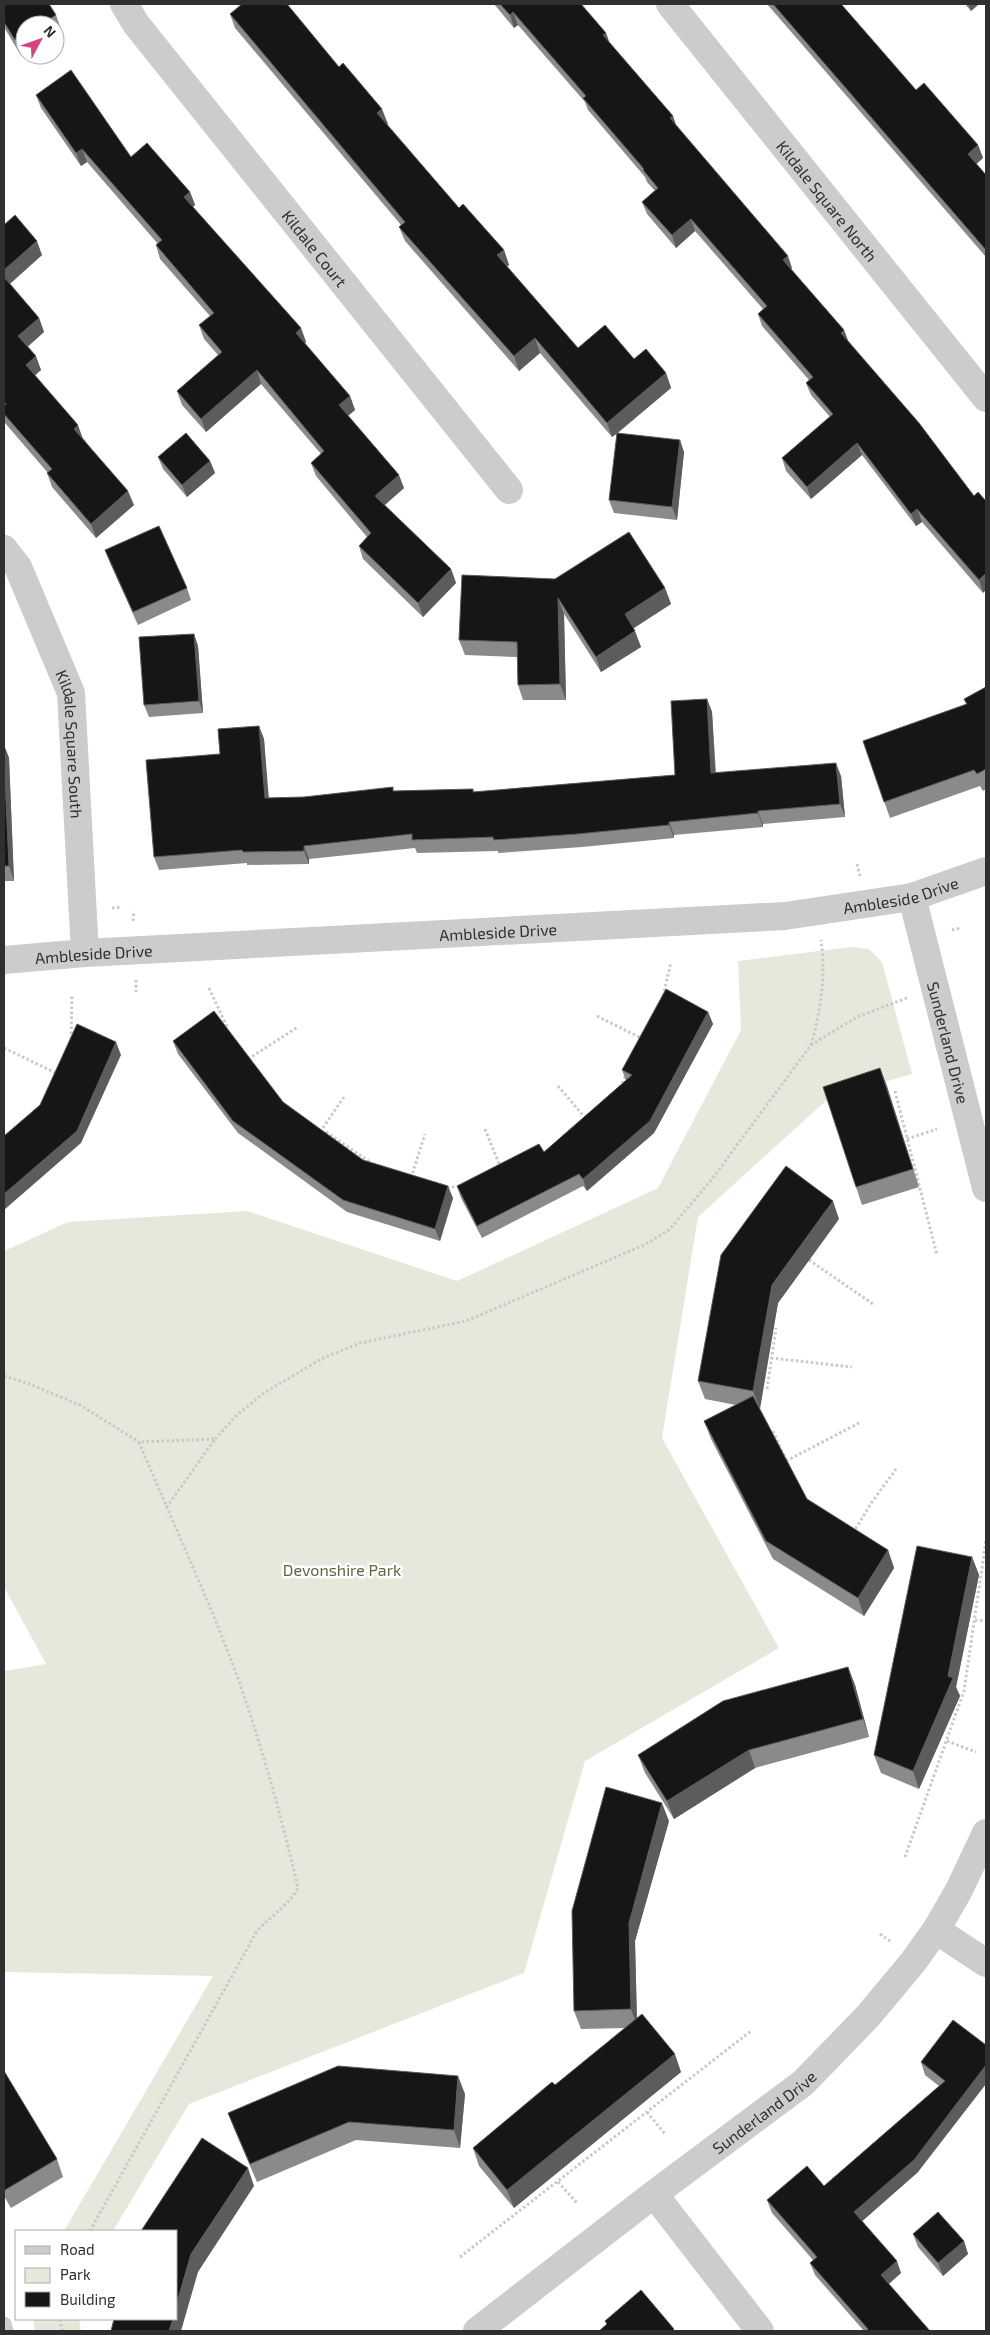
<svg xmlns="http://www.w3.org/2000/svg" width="990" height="2335" font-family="'Exo 2',sans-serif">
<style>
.green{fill:#e7e8dc}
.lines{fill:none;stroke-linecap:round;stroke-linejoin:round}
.path{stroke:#c9c9c9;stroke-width:3;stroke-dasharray:2.5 2.5;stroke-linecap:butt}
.service{stroke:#ccc;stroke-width:15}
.minor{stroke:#ccc;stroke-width:28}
.wall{fill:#8a8a8a}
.shaded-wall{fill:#5c5c5c}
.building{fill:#161616;stroke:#5c5c5c}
.labels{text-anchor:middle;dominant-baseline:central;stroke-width:5;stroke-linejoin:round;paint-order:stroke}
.street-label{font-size:16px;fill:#2f2f2f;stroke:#fff}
.park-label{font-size:16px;fill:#606741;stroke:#fff}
</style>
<rect width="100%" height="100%" fill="#fff"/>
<g class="green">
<polygon points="851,947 869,949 882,962 912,1074 829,1098 698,1217 662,1438 779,1648 585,1761 524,1973 189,2104 113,2231 64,2231 213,1976 4,1972 4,1671 46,1664 4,1587 4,1251 68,1222 247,1211 457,1281 658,1188 741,1030 738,961"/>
<polygon points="33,2319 79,2319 81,2331 35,2331"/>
</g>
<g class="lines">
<g class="path">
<polyline points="857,864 860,876"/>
<polyline points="112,908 121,907"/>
<polyline points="133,921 134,911"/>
<polyline points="952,930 961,928"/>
<polyline points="136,980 136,992"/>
<polyline points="209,988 228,1029"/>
<polyline points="663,996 671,962"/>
<polyline points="597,1016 643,1039"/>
<polyline points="71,1039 72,995"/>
<path d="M811,1045C821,1010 826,976 821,940"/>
<polyline points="4,1048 56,1073"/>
<polyline points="248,1059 298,1027"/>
<polyline points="558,1086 587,1120"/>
<polyline points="620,1088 627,1073"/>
<polyline points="895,1091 937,1255"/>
<polyline points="485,1129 500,1166"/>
<polyline points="320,1132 344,1097"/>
<polyline points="326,1132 370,1162"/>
<polyline points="907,1139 937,1129"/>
<polyline points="411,1178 425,1134"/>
<polyline points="447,1188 460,1186"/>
<polyline points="809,1260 873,1304"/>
<polyline points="771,1358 852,1367"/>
<polyline points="4,1376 27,1383 80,1405 139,1442"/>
<polyline points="767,1389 776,1328"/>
<polyline points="773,1431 786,1460"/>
<polyline points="215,1439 237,1415 264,1393 323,1358 360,1343 466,1321 644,1245 669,1230 712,1179 811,1045 857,1017 907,998"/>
<polyline points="786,1461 861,1422"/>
<polyline points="853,1533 872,1502 896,1469"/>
<polyline points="975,1620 986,1621"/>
<polyline points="947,1741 976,1752"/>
<polyline points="905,1857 964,1691 986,1540"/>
<polyline points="880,1934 890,1941"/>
<polyline points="647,2112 665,2134"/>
<polyline points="558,2182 577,2203"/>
<path d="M90,2231L257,1931C272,1915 287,1907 298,1888C281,1815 261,1743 236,1673C207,1595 171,1519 139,1442L215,1439L166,1508"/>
<polyline points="460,2257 751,2031"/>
<polyline points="60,2319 62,2331"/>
</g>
<polyline class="service" points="4,2324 6,2331"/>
<g class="minor">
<path id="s1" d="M124,4L136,24L509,490"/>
<path id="s2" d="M670,4L986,398"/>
<path id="s3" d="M4,549L18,567L71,693L85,953"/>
<path id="s4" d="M912,897L986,1188"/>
<path id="s5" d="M4,960L85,953L785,916L912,897L986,871"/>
<polyline points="936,1930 986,1963"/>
<polyline points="654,2194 760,2331"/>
<path id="s6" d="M477,2331L654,2194L803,2083L868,2016L913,1962L936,1930L959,1890L986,1833"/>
</g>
</g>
<g class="wall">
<polygon points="4,4 56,15 61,29 55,33 55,25 25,25 25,51 20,54 4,27"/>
<polygon points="494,4 581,4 606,33 610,44 673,116 676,126 792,268 791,269 844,330 848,341 974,496 983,593 922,522 916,526 862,455 811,499 786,471 782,458 830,417 811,395 806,383 809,380 762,326 758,314 763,309 695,231 676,248 647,214 642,202 655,191 647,182 645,177 588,110 585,102 518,25 514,28"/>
<polygon points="767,4 841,4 916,90 978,145 983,158 976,164 986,175 986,257"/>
<polygon points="965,4 979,4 971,11"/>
<polygon points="230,14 388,124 387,124 459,208 504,250 509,265 507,266 578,348 634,359 666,373 671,388 618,433 684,452 677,520 614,513 609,500 617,434 612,437 540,353 519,371 405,241 399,227 401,225 235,28"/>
<polygon points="36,95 131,157 190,192 195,205 193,207 301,328 306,342 305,343 350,396 355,410 348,416 404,488 385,505 451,569 456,583 423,617 363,559 359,546 367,537 316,476 311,463 321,454 261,384 206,432 182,405 177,391 218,355 204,339 199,325 210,316 160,259 156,245 158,244 87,162 81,166 41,108"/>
<polygon points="4,225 42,255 10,284 39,318 44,332 28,346 41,370 35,375 134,505 96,538 52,487 47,473 48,473 5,423 4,419"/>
<polygon points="158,457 210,461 215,473 187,497 163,469"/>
<polygon points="105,550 187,588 191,600 138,625 110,563"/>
<polygon points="462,575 665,588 671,604 633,628 641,647 601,672 564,614 566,700 523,700 518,685 517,657 465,655 459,640"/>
<polygon points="194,634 198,646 203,713 149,717 144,705"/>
<polygon points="986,687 986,789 983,791 980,786 890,818 863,741 966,704 964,699"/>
<polygon points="707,699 712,712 716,773 841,776 845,817 763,824 763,827 674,835 674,838 582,847 498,853 498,851 417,853 415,848 309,859 309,864 247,865 247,863 159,870 154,857 220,754 259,726 264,739 268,798 304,797 394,791 473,789 474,792 675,775"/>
<polygon points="4,745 9,758 14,881 4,881"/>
<polygon points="708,1012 713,1024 654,1133 587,1191 583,1186 482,1238 461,1198 457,1186 544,1152 626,1081 622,1070"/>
<polygon points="173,1041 363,1160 453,1198 440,1241 347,1212 238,1133 178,1054"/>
<polygon points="880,1068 919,1187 862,1205 856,1187"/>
<polygon points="839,1219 778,1303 759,1409 807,1499 888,1550 894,1568 864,1616 773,1559 711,1439 704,1421 736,1405 705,1399 698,1381"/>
<polygon points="972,1557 979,1575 956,1687 960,1696 919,1789 881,1773 874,1755"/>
<polygon points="848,1667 855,1685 869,1737 755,1768 674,1819 645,1773 638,1755"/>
<polygon points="669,1821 635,1941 637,2018 681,2072 514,2208 479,2166 473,2148 555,2085 626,2028 581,2029 574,2011"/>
<polygon points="986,2045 918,2172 862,2221 901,2273 889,2284 930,2331 864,2331 815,2275 810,2263 813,2260 772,2213 767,2200 824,2186 939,2086 925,2075 921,2062"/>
<polygon points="4,2071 57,2159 63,2177 11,2208 4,2196"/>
<polygon points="465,2094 460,2148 356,2140 257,2182 235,2131 228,2113"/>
<polygon points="913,2234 964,2241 968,2254 943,2276 918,2247"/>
</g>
<g class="shaded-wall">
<polygon points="968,4 979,4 971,11"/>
<polygon points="513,12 518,25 514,28 510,15"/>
<polygon points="606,33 610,45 603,35"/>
<polygon points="382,109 388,124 382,128 377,113"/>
<polygon points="673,116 677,128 670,118"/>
<polygon points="978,145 983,158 973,167 968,154"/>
<polygon points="82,149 87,162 81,166 76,153"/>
<polygon points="190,192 195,205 189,210 184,197"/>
<polygon points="691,219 695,231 676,248 672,235"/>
<polygon points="37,241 42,255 6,287 4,282 4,270"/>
<polygon points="504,250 509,265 503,270 497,255"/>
<polygon points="788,256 792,268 787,272 783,260"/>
<polygon points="39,318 44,332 24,350 18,336"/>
<polygon points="301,328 306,342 301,346 296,333"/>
<polygon points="844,330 849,343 841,333"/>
<polygon points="535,338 540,353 519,371 514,356"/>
<polygon points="36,356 41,370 31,379 26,365"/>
<polygon points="257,370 261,384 206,432 201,419"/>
<polygon points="666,373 671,388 612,437 607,423"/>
<polygon points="350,396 355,410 344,419 339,405"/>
<polygon points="78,425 83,439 74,429"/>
<polygon points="680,440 684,452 677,520 672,507"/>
<polygon points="857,443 862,455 811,499 807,487"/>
<polygon points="210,461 215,473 187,497 182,485"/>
<polygon points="399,475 404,488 380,509 375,496"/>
<polygon points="128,491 134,505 96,538 91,524"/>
<polygon points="917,509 922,522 916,526 911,514"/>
<polygon points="451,569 456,583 423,617 418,603"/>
<polygon points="986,573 986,590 983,593 979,580"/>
<polygon points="665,588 671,604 631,630 625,614"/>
<polygon points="558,598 564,614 566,700 560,684"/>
<polygon points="635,631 641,647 601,672 596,657"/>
<polygon points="194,634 198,646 203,713 199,701"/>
<polygon points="707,699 712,712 716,786 711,773"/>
<polygon points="259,726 264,739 270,812 265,798"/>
<polygon points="4,745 9,758 14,881 9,866"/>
<polygon points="836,763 841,776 845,817 840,804"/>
<polygon points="758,811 763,824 763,827 758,813"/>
<polygon points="669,822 674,835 674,838 669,825"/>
<polygon points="304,846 309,859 309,864 304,851"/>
<polygon points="708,1012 713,1024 654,1133 587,1191 583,1179"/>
<polygon points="116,1042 121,1055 81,1143 4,1210 4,1194"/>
<polygon points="880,1068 887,1086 919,1187 913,1169"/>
<polygon points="448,1186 453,1198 440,1241 435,1229"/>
<polygon points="833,1201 839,1219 778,1303 760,1409 753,1391 772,1285"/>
<polygon points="888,1550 894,1568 864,1616 858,1598"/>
<polygon points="972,1557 979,1575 956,1687 960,1696 919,1789 913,1771 948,1676"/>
<polygon points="848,1667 855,1685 869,1737 863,1719"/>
<polygon points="749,1750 755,1768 674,1819 667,1801"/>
<polygon points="662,1803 669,1821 635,1941 637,2027 631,2009 629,1923"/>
<polygon points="675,2054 681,2072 514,2208 507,2190"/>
<polygon points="986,2065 986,2084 918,2172 859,2224 854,2212"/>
<polygon points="458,2076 465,2094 460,2148 454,2130"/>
<polygon points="248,2168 254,2186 198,2272 181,2331 169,2331 173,2319 176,2319 176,2306 191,2254"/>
<polygon points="964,2241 968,2254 943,2276 938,2263"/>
<polygon points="897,2261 901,2273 885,2287 881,2275"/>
</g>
<g class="building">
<polygon points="4,4 49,4 56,15 40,25 25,25 25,34 15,40 4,22"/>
<polygon points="242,4 287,4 339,67 343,63 382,109 377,113 459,208 463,204 504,250 497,255 578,348 605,325 634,359 646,349 666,373 607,423 535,338 514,356 399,227 405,222 230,14"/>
<polygon points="500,4 581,4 606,33 603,35 673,116 670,118 788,256 783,260 844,330 841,333 919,423 974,496 978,492 986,501 986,573 979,580 917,509 911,514 857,443 807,487 782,458 833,414 806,383 813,377 758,314 767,306 691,219 672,235 642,202 658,188 643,170 644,169 583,98 586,96 513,12 510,15"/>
<polygon points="773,4 841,4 916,90 924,83 978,145 968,154 986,175 986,250"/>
<polygon points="71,70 131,157 147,143 190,192 184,197 301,328 296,333 350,396 339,405 399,475 375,496 451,569 418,603 359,546 371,533 311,463 324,451 257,370 201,419 177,391 222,352 199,325 214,313 156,245 162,240 82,149 76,153 36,95"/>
<polygon points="15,215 37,241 4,270 4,225"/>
<polygon points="4,277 39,318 18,336 36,356 26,365 78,425 74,429 128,491 91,524 47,473 52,469 4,414 4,406 6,404 4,402"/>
<polygon points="186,433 210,461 182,485 158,457"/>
<polygon points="617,433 680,440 672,507 609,500"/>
<polygon points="159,526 187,588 133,612 105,550"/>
<polygon points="629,532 665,588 625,614 635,631 596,657 558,598 560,684 518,685 517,642 459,640 462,575 555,579"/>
<polygon points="194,634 199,701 144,705 139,637"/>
<polygon points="986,687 986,769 977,774 974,770 884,802 863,741 967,704 964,699"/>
<polygon points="707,699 711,773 836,763 840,804 758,811 758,813 669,822 669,825 577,834 494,840 493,837 412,840 412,834 304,846 304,851 243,852 242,850 154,857 146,760 220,754 218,729 259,726 265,798 304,797 393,787 393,791 473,789 473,792 675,775 671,701"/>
<polygon points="4,757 9,866 4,866"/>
<polygon points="666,989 708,1012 650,1121 583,1179 579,1174 477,1226 457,1186 539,1144 544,1152 632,1075 622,1070"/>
<polygon points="214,1011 283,1102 363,1160 448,1186 435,1229 343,1200 233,1121 173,1041"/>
<polygon points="77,1024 116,1042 77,1131 4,1194 4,1136 40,1105"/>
<polygon points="880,1068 913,1169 856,1187 823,1087"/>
<polygon points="786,1166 833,1201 772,1285 753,1391 698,1381 721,1255"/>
<polygon points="753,1396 807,1499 888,1550 858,1598 766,1541 704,1421"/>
<polygon points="917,1546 972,1557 948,1676 953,1678 913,1771 874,1755"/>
<polygon points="848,1667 863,1719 749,1750 667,1801 638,1755 723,1701"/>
<polygon points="606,1787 662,1803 629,1923 631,2009 574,2011 572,1911"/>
<polygon points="642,2014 675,2054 507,2190 473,2148 552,2082 555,2085"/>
<polygon points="953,2020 986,2045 986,2065 914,2160 854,2212 897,2261 881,2275 930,2331 866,2331 868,2329 810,2263 817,2257 767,2200 807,2166 824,2186 945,2081 921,2062"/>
<polygon points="338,2066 458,2076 454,2130 349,2122 250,2164 228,2113"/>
<polygon points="4,2071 57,2159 5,2190 4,2189"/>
<polygon points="202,2138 248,2168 191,2254 176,2306 176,2231 141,2231"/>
<polygon points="938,2212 964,2241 938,2263 913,2234"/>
<polygon points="641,2290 674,2329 672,2331 599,2331 607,2324 605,2321"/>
<polygon points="114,2319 173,2319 169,2331 111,2331"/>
</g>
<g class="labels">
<g class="street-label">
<text stroke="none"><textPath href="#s2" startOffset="252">Kildale Square North</textPath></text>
<text stroke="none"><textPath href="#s1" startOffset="310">Kildale Court</textPath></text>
<text stroke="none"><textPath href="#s3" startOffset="210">Kildale Square South</textPath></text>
<text stroke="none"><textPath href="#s5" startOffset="900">Ambleside Drive</textPath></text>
<text stroke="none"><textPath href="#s5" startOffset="495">Ambleside Drive</textPath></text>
<text stroke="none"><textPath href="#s5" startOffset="90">Ambleside Drive</textPath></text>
<text stroke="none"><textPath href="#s4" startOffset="150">Sunderland Drive</textPath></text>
<text stroke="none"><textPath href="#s6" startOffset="361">Sunderland Drive</textPath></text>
</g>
<g class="park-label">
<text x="342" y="1569">Devonshire Park</text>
</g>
</g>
<rect width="990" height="2335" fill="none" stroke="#2f2f2f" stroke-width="10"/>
<rect x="15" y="2230" width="162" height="90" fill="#ffffff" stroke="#acacac"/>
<rect x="25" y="2246" width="25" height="8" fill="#cccccc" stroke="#acacac"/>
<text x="60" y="2255" font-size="15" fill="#2f2f2f">Road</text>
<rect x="25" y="2268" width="25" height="15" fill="#e7e8dc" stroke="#acacac"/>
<text x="60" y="2280" font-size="15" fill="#2f2f2f">Park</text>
<rect x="25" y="2292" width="25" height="15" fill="#161616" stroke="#acacac"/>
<text x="60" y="2305" font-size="15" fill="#2f2f2f">Building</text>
<g transform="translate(40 40) rotate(49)"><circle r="24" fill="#ffffff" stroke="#acacac"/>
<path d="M0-4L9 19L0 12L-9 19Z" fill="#d54381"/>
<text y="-8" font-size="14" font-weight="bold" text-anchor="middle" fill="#2f2f2f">N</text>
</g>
</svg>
